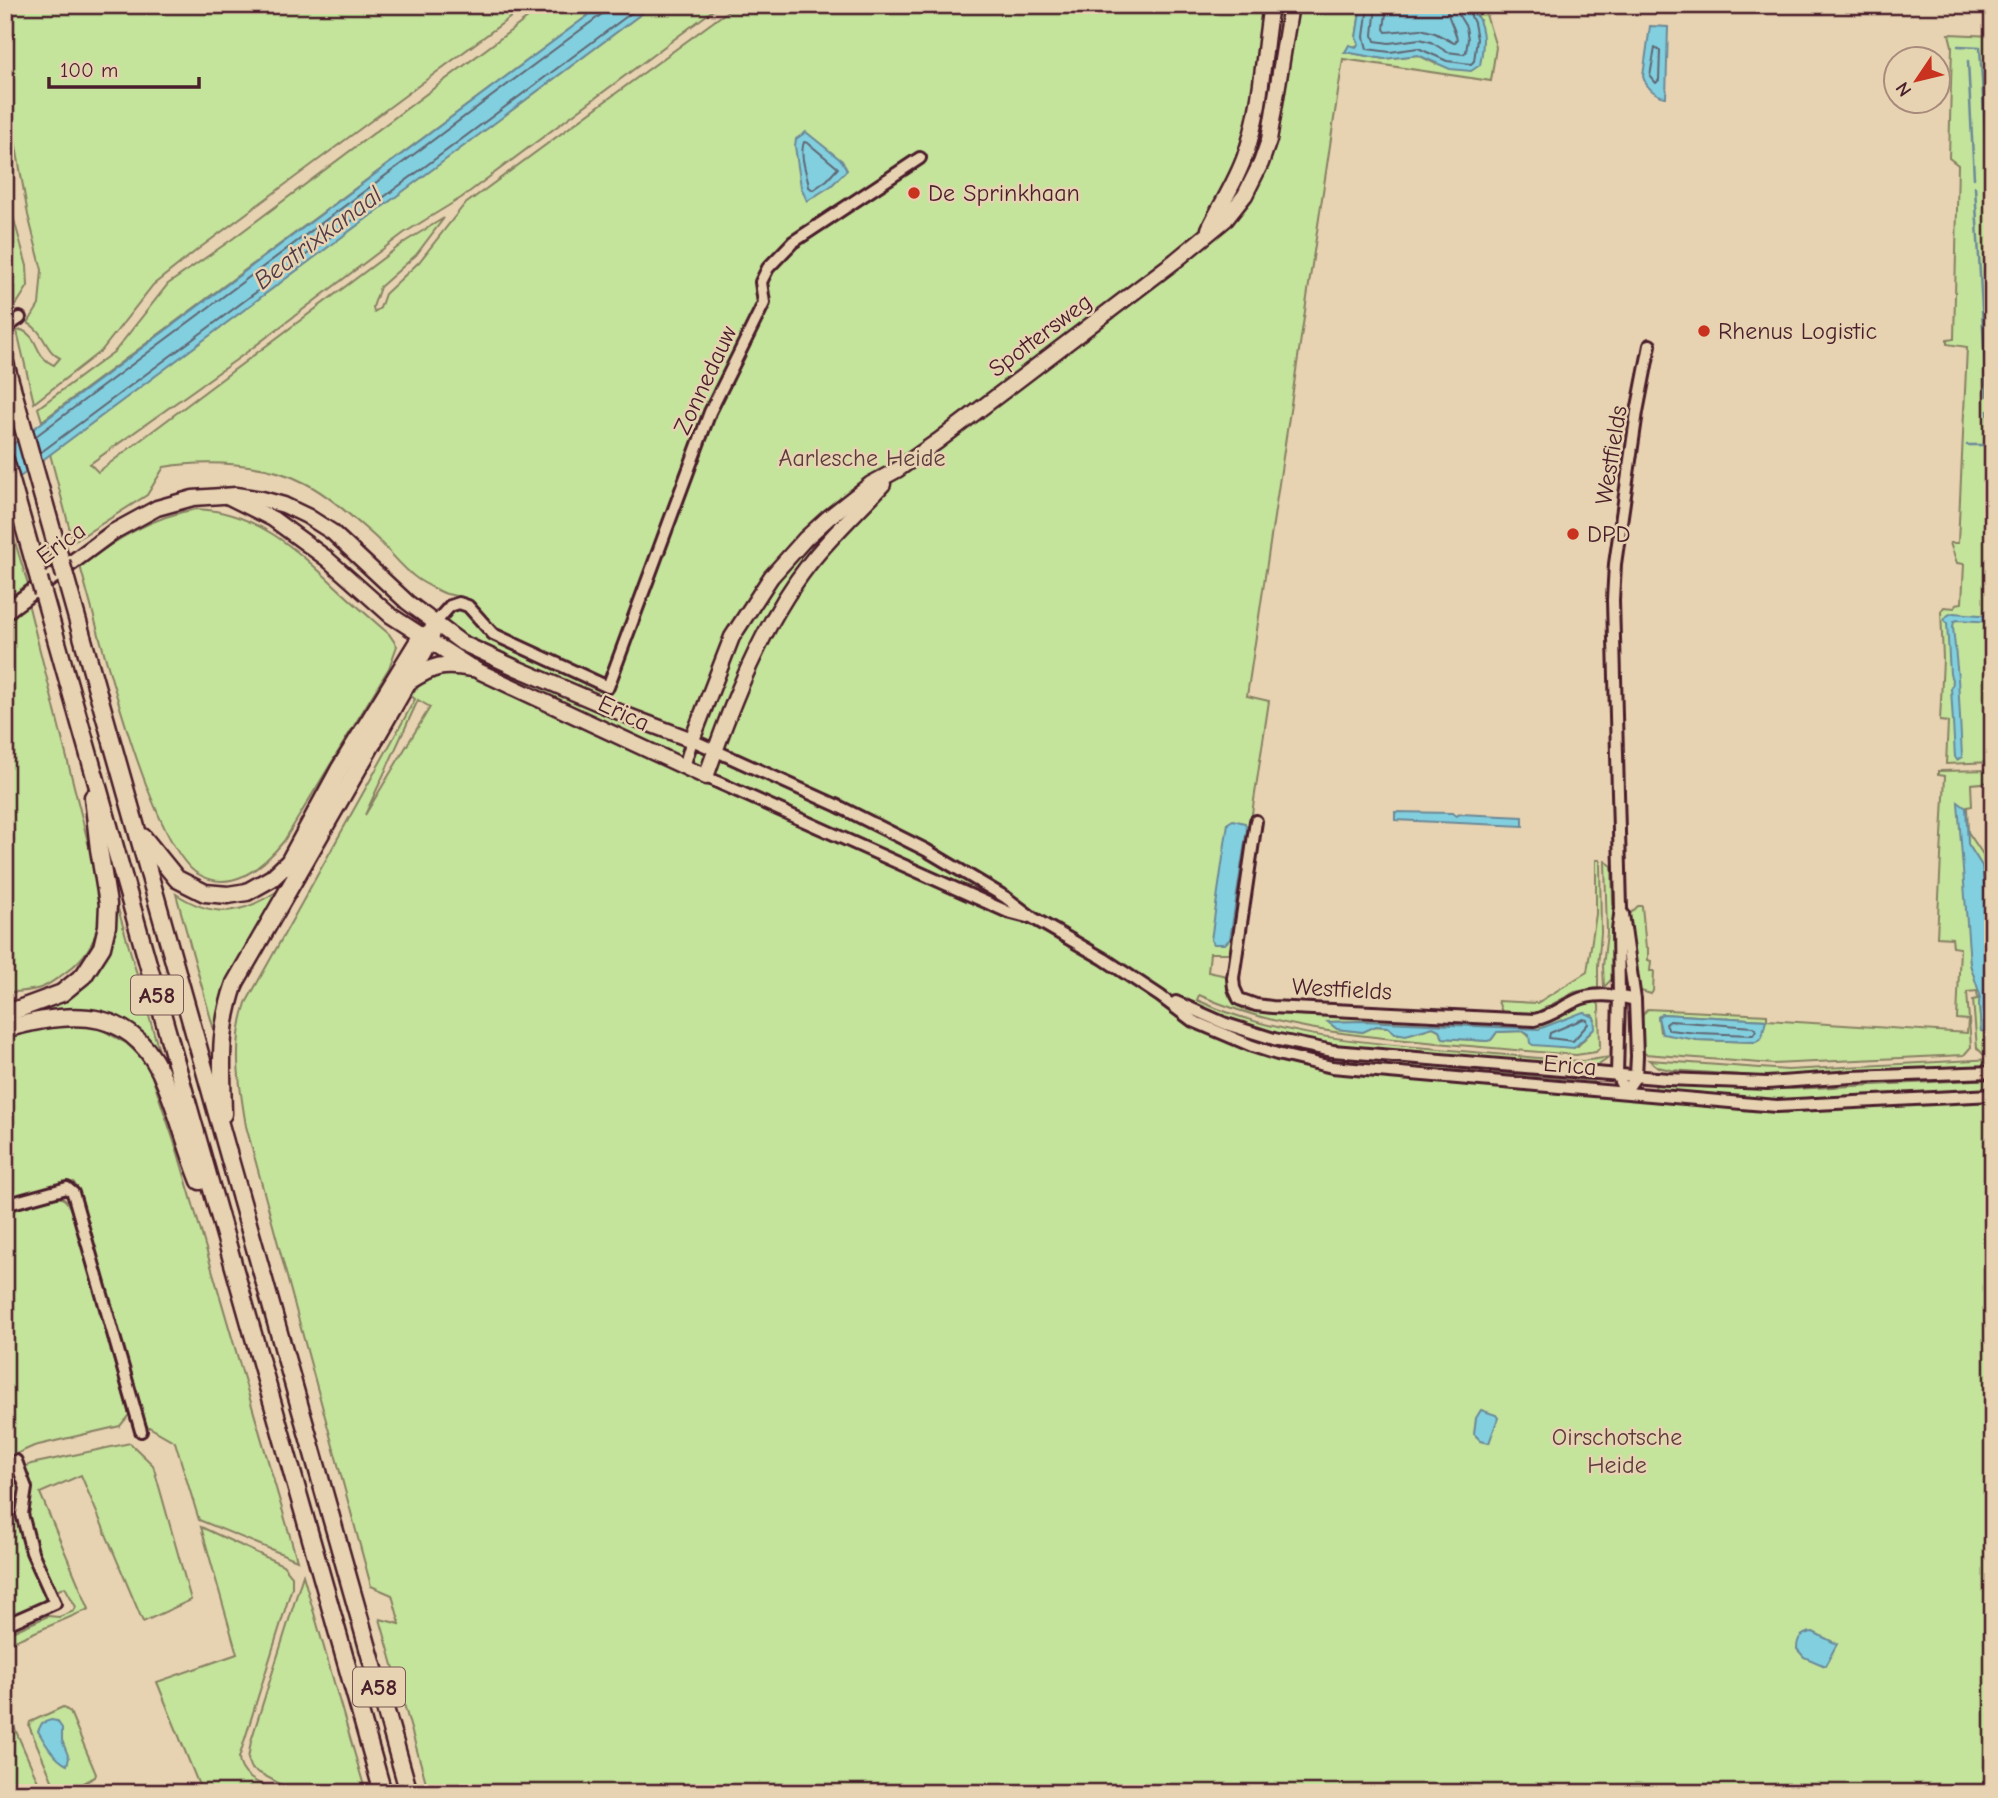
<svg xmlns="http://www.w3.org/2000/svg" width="1998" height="1798" font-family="'Comic Neue',sans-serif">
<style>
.green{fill:#c4e39b;stroke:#878163;stroke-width:2;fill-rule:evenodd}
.water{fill:#82d0df;stroke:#6c8997;stroke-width:2}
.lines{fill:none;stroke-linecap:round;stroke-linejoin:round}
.shore{stroke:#606673;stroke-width:2}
.stream{stroke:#6c8997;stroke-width:2.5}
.minor-casing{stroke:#4a1f2b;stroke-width:16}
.major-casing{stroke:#4a1f2b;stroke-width:19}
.highway-casing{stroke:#4a1f2b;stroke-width:21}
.minor{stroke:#e7d3b2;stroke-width:10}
.major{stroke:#e7d3b2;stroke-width:14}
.highway{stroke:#e7d3b2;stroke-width:16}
.highway-bridge-casing{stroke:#4a1f2b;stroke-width:21;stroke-linecap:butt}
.highway-bridge{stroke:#e7d3b2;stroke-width:16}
.poi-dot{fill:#c8321e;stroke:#e7d3b2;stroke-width:2.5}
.labels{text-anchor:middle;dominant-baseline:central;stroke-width:5;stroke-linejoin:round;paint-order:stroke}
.shield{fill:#e7d3b2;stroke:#795554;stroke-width:2}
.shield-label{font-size:23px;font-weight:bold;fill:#4a1f2b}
.poi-label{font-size:24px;fill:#4a1f2b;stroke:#e7d3b2;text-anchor:start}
.street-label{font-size:24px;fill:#4a1f2b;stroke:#e7d3b2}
.park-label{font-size:24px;fill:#5c3c3c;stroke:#e7d3b2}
.water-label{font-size:26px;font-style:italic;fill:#523a46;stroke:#e7d3b2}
</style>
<rect width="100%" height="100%" fill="#e7d3b2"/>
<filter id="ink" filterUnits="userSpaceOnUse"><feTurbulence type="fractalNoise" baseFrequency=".0143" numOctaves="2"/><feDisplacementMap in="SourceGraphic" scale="14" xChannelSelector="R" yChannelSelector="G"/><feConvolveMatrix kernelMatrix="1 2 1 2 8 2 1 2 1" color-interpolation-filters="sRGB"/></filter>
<g filter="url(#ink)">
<g class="green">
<path d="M5,5H527L197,250L153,285L102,350L34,403L17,331L22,330C40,338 34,357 54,365L60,358C45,351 44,331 28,323L39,305L42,270L28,215L9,106L5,77Z"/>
<polygon points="545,5 602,5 42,421 38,408 115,351 168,284 231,240"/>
<path d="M653,5H720L461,198L404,233L243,355L90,464L98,472L406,241L444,218L416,255L380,287L373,307L374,312L380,308L385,294L419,262L464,205L736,5H1361L1356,38L1359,44L1345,52L1384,59L1418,55L1436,64L1480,20L1471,5H1483L1496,47L1491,81L1343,59L1247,696L1269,701L1231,953H1210L1208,972L1227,976C1225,995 1231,1006 1250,1011L1535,1025C1557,1021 1574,999 1597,1002L1599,1005L1600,1047L1596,1052L1576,1055C1526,1051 1476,1047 1427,1042C1346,1035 1274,1028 1199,995L1197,1000C1271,1034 1348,1041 1428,1048C1473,1052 1518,1056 1562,1060L1583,1061L1610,1057L1593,1069L1353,1050L1303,1042L1227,1020L1197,1007L1194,1024L1285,1059L1724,1105L1993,1099V1793H429L380,1619L400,1624L392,1595L371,1586L246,1126C239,1084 232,1044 246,1003L402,723L415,699L410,695L426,679L449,672L468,637L450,626L446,618C454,609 462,610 471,603C460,595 458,597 447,594C444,594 422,582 419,580C401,568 389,549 373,535C352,517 330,496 305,483C266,462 206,460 164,467L147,495L73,542L50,454ZM418,700L430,707L365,815ZM1592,1015L1595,1020L1593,1030L1577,1047L1530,1037L1523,1031L1497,1032L1492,1039L1487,1041L1443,1038L1439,1030L1433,1027L1409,1034H1397L1388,1027L1374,1026L1363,1032L1337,1029L1328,1022L1363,1021L1539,1029Z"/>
<polygon points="1949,34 1993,36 1993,762 1946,764 1948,722 1940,721 1943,659 1941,611 1944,607 1955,608 1956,604 1962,603 1964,564 1957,563 1950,543 1958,543 1967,347 1947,344 1947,340 1954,339 1958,165 1949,158 1952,46"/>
<polygon points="5,188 27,266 28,286 11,313 5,295"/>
<path d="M197,509C260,512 301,554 344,594C359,608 374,621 389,634L397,646L389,668L284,841C263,867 232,894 198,874C151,847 97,625 80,566C115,540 153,516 197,509Z"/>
<polygon points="5,510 28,584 5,601"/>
<path d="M28,603L97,878C103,921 100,949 62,975C56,979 50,984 43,987C32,992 17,991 5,993V626Z"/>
<path d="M1993,770V782L1971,784L1972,806L1967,807L1968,832L1982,853L1986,864L1993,963V997L1988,968V918L1982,866L1968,844L1966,808L1970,964L1981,995L1979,1004L1981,1031L1993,1032V1054H1983L1977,1048L1973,1000L1978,999L1977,991L1967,992L1971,1047L1964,1055L1773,1064L1645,1054C1640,1041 1636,1018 1648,1009L1767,1015V1020L1967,1033L1968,1020L1957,1019L1960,948L1953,947L1952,938L1937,937L1945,776L1938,775V771ZM1663,1014L1766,1020V1021L1756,1042L1697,1040L1660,1032L1658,1017Z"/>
<polygon points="1596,860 1600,860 1601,933 1598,966 1598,988 1575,992 1536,1013 1502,1012 1498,1001 1537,1003 1587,972 1596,914"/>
<polygon points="1605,861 1612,866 1615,971 1612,979 1604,987 1603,966 1607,933"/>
<polygon points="112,888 164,1068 108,1019 5,1021 88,977"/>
<path d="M282,888L225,984L214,1030L176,894C216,920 244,914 282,888Z"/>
<polygon points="1638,906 1642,906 1646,948 1648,948 1648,960 1651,961 1650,971 1654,971 1653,991 1651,994 1641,991 1635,981 1629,915"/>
<polygon points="1204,1017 1267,1040 1594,1076 1594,1081 1461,1070 1410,1071 1322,1061 1247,1041"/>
<polygon points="82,1024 97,1027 126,1043 140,1056 150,1071 178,1153 297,1560 199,1520 175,1442 144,1424 74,1182 5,1200 5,1038 55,1025"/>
<polygon points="1993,1059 1993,1067 1768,1077 1671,1070 1658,1067 1649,1060 1788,1070"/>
<polygon points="1993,1079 1993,1089 1817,1097 1772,1102 1655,1090 1656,1081 1793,1089"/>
<path d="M56,1197C67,1197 69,1206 73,1215L129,1415L120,1426L34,1446L5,1459V1212Z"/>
<polygon points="130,1443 153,1465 191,1600 143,1622 81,1475 40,1493 89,1609 5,1645 5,1635 48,1616 59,1617 74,1611 76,1607 65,1587 50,1594 41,1603 5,1619 5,1476 31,1464"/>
<path d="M201,1527L283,1565L292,1576V1587L239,1758C240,1779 264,1785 280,1793H202L157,1682L237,1654Z"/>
<polygon points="303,1575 366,1793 297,1793 252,1769 248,1759 251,1741"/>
<polygon points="5,1706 43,1793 5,1793"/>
<polygon points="63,1707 70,1712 96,1774 95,1777 75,1788 60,1792 54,1785 29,1726 30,1722"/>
</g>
<g class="water">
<polygon points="602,5 653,5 5,488 5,450"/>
<path d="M1361,5H1471C1485,27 1485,40 1480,65L1471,71L1450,69L1418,55L1384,59L1345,52L1349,45L1356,47L1359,44L1356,38Z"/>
<path d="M1650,26L1668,27L1666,97C1655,96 1645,86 1643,76Z"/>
<polygon points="806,132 842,161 847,170 831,186 807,201 801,187 795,146 796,139"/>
<polygon points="1953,613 1993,616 1993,622 1958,620 1954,621 1953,627 1958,678 1962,757 1957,760 1955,757 1951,688 1953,683 1950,674 1947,623 1944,620 1948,615"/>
<polygon points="1958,802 1966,808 1968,844 1982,866 1988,918 1988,968 1993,997 1993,1032 1981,1031 1979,1004 1980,995 1970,964"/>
<polygon points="1395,812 1452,813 1456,816 1460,814 1523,817 1523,826 1395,820"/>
<polygon points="1233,820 1245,823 1247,829 1230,939 1225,944 1214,944 1211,940 1228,823"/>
<polygon points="1583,1012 1594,1017 1595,1028 1574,1048 1533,1045 1530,1043 1529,1035 1523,1031 1497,1032 1491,1040 1487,1041 1443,1038 1439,1030 1433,1027 1406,1035 1395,1033 1388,1027 1376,1026 1363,1032 1337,1029 1328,1022 1363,1021 1539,1029"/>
<polygon points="1662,1014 1766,1020 1762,1037 1756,1042 1697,1040 1662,1034 1658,1017"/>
<polygon points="1481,1410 1496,1415 1498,1418 1489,1443 1481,1441 1474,1434 1476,1418"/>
<path d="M1813,1632L1837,1644L1825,1666L1804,1657L1797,1649C1797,1637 1802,1633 1813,1632Z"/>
<path d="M51,1720L57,1721L62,1728V1740L69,1758L67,1765C54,1759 45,1743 38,1731L42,1723Z"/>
</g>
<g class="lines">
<g class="shore">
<polyline points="1368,5 1364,37 1367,49 1390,52 1418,48 1447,61 1471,64 1474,61 1477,39 1474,23 1466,5"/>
<polyline points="1376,5 1373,35 1375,41 1389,43 1420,39 1431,42 1447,52 1463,54 1466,52 1468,39 1466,27 1458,14 1457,5"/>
<path d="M1387,5L1384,29L1386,32L1421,29L1435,33L1454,43L1457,40C1455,27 1447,18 1446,5"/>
<polygon points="1655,48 1660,51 1659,80 1656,83 1650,76"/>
<path d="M804,142L808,143L838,168L827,180L813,190L809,187C807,173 799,156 804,142Z"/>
<polyline points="36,436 602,14 605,5"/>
<polyline points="40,453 642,5"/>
<polygon points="1583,1019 1587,1020 1588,1024 1573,1041 1549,1038 1550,1033"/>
<polygon points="1670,1021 1753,1027 1756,1030 1753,1035 1697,1033 1669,1030 1666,1024"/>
</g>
<g class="stream">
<polyline points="1958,46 1980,47 1993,258"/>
<polyline points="1968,61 1974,178"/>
<polyline points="1975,187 1987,396"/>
<polyline points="1988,411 1993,494"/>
<polyline points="1967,445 1993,445"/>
</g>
<defs>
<g id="minor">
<polyline points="5,328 20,318"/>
<polyline points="435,623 450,606 459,603 468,606 493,634 608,687 710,412 764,303 761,282 768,268 793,242 920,158"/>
<polyline points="684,767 692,740 838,806 926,850 1005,897 1033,918 1104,959 1160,996 1193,1021 1252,1046 1277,1054 1332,1067 1753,1104 1777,1106 1993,1095"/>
<polyline points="706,777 1008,912 1027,917"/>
<path d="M1256,821L1233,978L1234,988L1239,999L1256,1005L1272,1007L1534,1020C1550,1017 1561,1008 1575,1001C1592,992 1617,995 1635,1000"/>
<polyline points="1623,914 1635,1000 1637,1056 1636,1076 1625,1092"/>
<polyline points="1176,1002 1226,1024 1274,1039 1333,1051 1668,1079 1767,1083 1852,1077 1993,1072"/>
<polyline points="1625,1092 1617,1075 1619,996 1618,930 1621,908 1613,600 1615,564 1637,412 1650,345"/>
<polyline points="5,1205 67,1188 73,1193 141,1431"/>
<polyline points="5,1625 55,1603 32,1552 22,1514 26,1488 16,1461"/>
</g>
<g id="major">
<path d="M1209,229C1221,204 1236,182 1245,156C1262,108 1263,54 1271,5"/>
<path d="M227,496L273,519L326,558L390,615L472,668L706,777C731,705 762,624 810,563C832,535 858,511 883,484"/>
<polyline points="5,612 113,532 157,508 193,498 236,495 262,499 284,505 307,516 332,532 407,602 462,643 514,667 631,717 692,740 732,637 771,577 805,539 828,518 871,484 897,470 938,441 1175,261 1226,219 1245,195 1261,163 1269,140 1291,5"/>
</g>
<g id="highway">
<polyline points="5,363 61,562"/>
<polyline points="5,460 39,579"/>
<polyline points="65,576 409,1793"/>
<polyline points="43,593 383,1793"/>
<path d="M409,681C434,665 443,663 472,668"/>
<polyline points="143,837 177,879 205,893 228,895 247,892 272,878 289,862 339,770 422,635"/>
<polyline points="5,1014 62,993 84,975 102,947 107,926 108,904 99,849 93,797"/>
<path d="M5,1029C74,1009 136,1006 166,1085C179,1116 187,1149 200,1181"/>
<path d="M223,1114C222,1062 218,1033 235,983L407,683L429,642L435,623"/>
</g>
</defs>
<use href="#minor" class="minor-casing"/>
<use href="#major" class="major-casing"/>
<use href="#highway" class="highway-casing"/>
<use href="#minor" class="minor"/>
<use href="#major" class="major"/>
<use href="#highway" class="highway"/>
<defs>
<g id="highway-bridge">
<polyline points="61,562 65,576"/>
<polyline points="39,579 43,593"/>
</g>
</defs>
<use href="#highway-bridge" class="highway-bridge-casing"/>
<use href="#highway-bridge" class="highway-bridge"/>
</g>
</g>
<g class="poi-dot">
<circle cx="914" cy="193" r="7"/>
<circle cx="1704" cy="331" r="7"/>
<circle cx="1573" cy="534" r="7"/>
</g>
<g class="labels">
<g class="shield">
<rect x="131" y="975.5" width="52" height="39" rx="5"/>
<rect x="353" y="1667.5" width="52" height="39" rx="5"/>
</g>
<g class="shield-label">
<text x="157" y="995">A58</text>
<text x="379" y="1687">A58</text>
</g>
<g class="poi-label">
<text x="928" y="193">De Sprinkhaan</text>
<text x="1718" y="331">Rhenus Logistic</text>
<text x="1587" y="534">DPD</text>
</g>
<g class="street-label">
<text transform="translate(1040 335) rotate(-37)">Spottersweg</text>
<text transform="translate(705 380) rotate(-65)">Zonnedauw</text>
<text transform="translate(1611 455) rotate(-81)">Westfields</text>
<text transform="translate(61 543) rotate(-36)">Erica</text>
<text transform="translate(624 713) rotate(25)">Erica</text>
<text transform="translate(1342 989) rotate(3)">Westfields</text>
<text transform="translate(1570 1065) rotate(5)">Erica</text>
</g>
<g class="park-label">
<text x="862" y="458">Aarlesche Heide</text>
<text x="1617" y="1437">Oirschotsche<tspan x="1617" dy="28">Heide</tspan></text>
</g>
<g class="water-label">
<text transform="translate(318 238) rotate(-37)">Beatrixkanaal</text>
</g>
</g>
<rect width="1998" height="1798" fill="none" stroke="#e7d3b2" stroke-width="28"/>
<rect x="14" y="14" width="1970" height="1770" fill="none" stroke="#4a1f2b" stroke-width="2.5" filter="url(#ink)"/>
<g transform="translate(1917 80) rotate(235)"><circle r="33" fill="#e7d3b2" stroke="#a88b7c" stroke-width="2"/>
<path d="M0-5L12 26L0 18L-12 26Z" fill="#c8321e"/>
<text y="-10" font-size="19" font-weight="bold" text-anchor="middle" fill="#4a1f2b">N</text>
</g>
<path d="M49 77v10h150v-10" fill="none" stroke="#4a1f2b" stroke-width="3.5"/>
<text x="60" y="77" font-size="21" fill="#4a1f2b" stroke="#e7d3b2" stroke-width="5" paint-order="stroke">100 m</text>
</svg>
